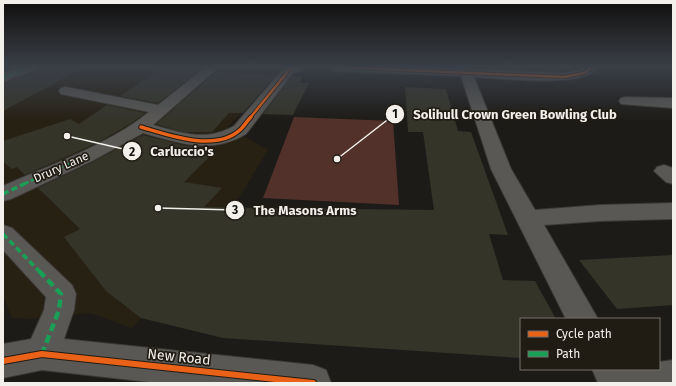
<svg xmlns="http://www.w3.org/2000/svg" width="676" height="386" font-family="'Fira Sans',sans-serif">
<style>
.built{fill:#272114}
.green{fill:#52312a}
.building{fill:#343429}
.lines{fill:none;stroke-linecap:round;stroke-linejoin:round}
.minor-casing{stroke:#3a3835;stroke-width:2}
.minor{fill:#595855;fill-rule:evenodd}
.quiet-far3{stroke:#1a9f57;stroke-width:2;stroke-dasharray:4 2;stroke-linecap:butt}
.quiet-far2{stroke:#1a9f57;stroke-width:2.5;stroke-dasharray:5 2.5;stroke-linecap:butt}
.quiet-far1{stroke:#1a9f57;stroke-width:3.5;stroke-dasharray:6 3.5;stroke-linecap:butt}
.quiet{stroke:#1a9f57;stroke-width:4.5;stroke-dasharray:8 4.5;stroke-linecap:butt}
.cycleway-far2-casing{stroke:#201c14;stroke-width:4}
.cycleway-far1-casing{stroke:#201c14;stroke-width:5.5}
.cycleway-casing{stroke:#201c14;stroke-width:8}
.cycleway-far2{stroke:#ea6118;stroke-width:2.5}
.cycleway-far1{stroke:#ea6118;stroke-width:3.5}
.cycleway{stroke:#ea6118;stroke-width:6}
.labels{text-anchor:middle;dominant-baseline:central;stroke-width:3.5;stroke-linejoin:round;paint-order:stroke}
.street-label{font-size:12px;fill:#f3f0eb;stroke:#201c14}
.near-street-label{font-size:14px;fill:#f3f0eb;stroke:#201c14}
.leader{fill:none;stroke:#f3f0eb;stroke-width:1.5}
.callout-dot{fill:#f3f0eb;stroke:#201c14;stroke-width:1.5}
.mark-label{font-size:12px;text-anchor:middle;font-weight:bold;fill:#111}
.callout-label{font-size:13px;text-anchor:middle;font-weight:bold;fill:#f3f0eb;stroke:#201c14;stroke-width:3.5;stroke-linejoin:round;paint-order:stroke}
</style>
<rect width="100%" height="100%" fill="#1d1b17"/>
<g class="built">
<polygon points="3,67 283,67 228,127 268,150 215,237 132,328 90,313 27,319 12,318 3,296"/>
<polygon points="442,67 576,67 576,68 558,72"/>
</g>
<polygon class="green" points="294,117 393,121 399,205 263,198"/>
<g class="building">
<polygon points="37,67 85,67 3,111 3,83 35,71"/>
<polygon points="163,67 198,67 194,70 199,71 158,103 120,96"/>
<polygon points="216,72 276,75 243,113 229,113 212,132 184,132 156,124"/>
<polygon points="292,76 303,77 300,83 309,83 293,115 263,114"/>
<polygon points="405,87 446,89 458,131 471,132 508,235 489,234 503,280 535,281 556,319 521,319 521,358 223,338 141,318 106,291 64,237 80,229 38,188 93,162 143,135 182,145 199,147 195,151 213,153 184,182 222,188 204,207 434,210 423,132 408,132"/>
<polygon points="107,105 145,113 133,122 97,143 25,175 17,167 12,169 3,162 3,141 70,119 79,124"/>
<polygon points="673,255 673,305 617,309 579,260"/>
</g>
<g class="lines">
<defs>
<g id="minor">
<polygon points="20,67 36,67 34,70 3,82 3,73"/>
<path d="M206,67H219L153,125C182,133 206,142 234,126L285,67H303L301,70L293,73L246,134C211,155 179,143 143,133L92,161L11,199L3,201V186C50,165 110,144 149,112L61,94L59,91L61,88L66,87L158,105Z"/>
<path d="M330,67H417L564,73L580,70L583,67H595L596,69C583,88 498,78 474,77L511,169L535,210L600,205L673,203V219L600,221L544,225L598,319H566L491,169L461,76L336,71L332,70Z"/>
<polygon points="626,97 673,98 673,108 621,104 619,101 621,98"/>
<polygon points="664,165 673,168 673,184 666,182 654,171 657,167"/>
<polygon points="3,225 12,228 72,285 76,294 74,310 64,339 313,365 326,370 331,383 158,383 42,370 3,378 3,344 31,339 44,310 46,297 3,250"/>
<polygon points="673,360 673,383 598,383 592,369 629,369 630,370 659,369 659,362"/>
</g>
</defs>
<use href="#minor" class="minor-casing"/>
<use href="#minor" class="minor"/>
<polyline class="quiet-far3" points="3,78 30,67"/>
<polyline class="quiet-far2" points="24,184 85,157"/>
<g class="quiet-far1">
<polyline points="3,194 26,183"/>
<polyline points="3,234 40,272"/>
</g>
<polyline class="quiet" points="39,271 61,294 59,310 42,354"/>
<defs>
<g id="cycleway-far2">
<polyline points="336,67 564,77 584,73 590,69 589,67"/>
<polyline points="250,118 289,70 297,67"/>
</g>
<path id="cycleway-far1" d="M141,127C169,135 216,153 241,129C244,126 247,121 251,117"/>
<polyline id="cycleway" points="3,361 42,354 313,383"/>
</defs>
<use href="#cycleway-far2" class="cycleway-far2-casing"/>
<use href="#cycleway-far1" class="cycleway-far1-casing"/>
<use href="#cycleway" class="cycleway-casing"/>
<use href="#cycleway-far2" class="cycleway-far2"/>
<use href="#cycleway-far1" class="cycleway-far1"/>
<use href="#cycleway" class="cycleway"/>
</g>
<linearGradient id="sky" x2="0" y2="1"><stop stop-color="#100f0d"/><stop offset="0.55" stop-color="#3a3f47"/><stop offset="1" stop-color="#3a3f47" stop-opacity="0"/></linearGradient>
<rect width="676" height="121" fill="url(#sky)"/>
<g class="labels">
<g class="street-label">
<text transform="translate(61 167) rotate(-24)">Drury Lane</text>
</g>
<g class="near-street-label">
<text transform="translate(179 357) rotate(6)">New Road</text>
</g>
</g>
<path class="leader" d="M337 159L395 114M67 136L132 151M158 208L235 210"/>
<g class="callout-dot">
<circle cx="337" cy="159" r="4"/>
<circle cx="67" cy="136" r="4"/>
<circle cx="158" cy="208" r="4"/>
<circle cx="395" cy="114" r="10"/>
<circle cx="132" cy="151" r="10"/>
<circle cx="235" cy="210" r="10"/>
</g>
<g class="mark-label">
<text x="395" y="118">1</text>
<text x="132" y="156">2</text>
<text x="235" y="214">3</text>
</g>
<g class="callout-label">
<text x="515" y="119">Solihull Crown Green Bowling Club</text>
<text x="182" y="156">Carluccio's</text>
<text x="305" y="215">The Masons Arms</text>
</g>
<rect width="676" height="386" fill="none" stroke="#f3f0eb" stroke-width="8"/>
<rect x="520" y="318" width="140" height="52" fill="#201c14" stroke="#74716a"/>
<rect x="528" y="331" width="20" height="6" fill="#ea6118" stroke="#74716a"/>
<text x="556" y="338" font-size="12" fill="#f3f0eb">Cycle path</text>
<rect x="528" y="351" width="20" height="6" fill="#1a9f57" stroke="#74716a"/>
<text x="556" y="358" font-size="12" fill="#f3f0eb">Path</text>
</svg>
